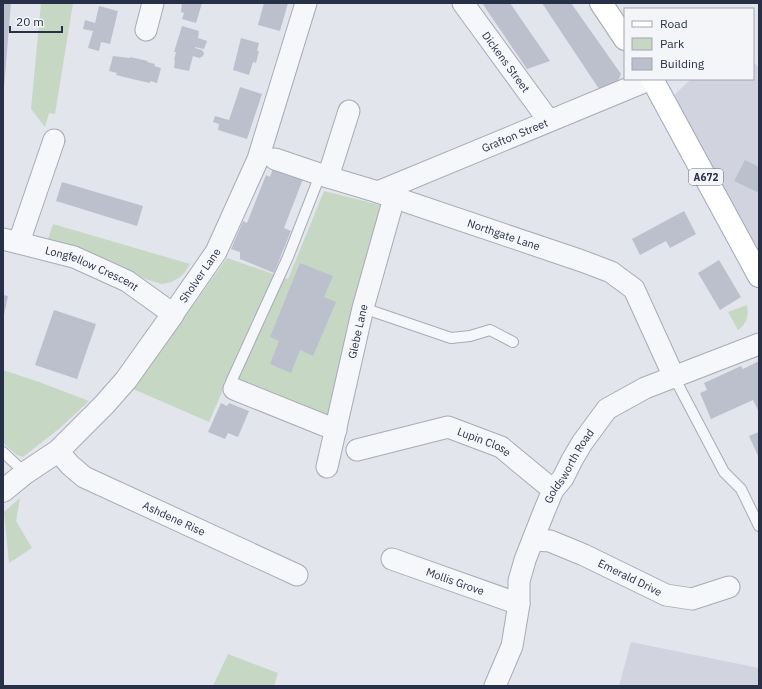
<svg xmlns="http://www.w3.org/2000/svg" width="762" height="689" font-family="'IBM Plex Sans',sans-serif">
<style>
.built{fill:#d1d4df}
.green{fill:#c6d7c3}
.building{fill:#bcc0cd}
.lines{fill:none;stroke-linecap:round;stroke-linejoin:round}
.service-casing{stroke:#a7abb8;stroke-width:12}
.minor-casing{stroke:#a7abb8;stroke-width:23}
.tertiary-casing{stroke:#a7abb8;stroke-width:24}
.primary-casing{stroke:#a1a7ba;stroke-width:24}
.service{stroke:#f6f7fa;stroke-width:10}
.minor{stroke:#f6f7fa;stroke-width:21}
.tertiary{stroke:#f6f7fa;stroke-width:22}
.primary{stroke:#fff;stroke-width:22}
.labels{text-anchor:middle;dominant-baseline:central;stroke-width:4;stroke-linejoin:round;paint-order:stroke}
.shield{fill:#f3f5f9;stroke:#656b7c;stroke-width:1}
.shield-label{font-size:10px;font-weight:bold;fill:#283047}
.street-label{font-size:11px;fill:#283047;stroke:#f3f5f9}
</style>
<rect width="100%" height="100%" fill="#e3e5ed"/>
<g class="built">
<polygon points="753,61 759,68 759,257 670,99 691,79 753,79"/>
<polygon points="631,642 759,668 759,686 619,686"/>
</g>
<g class="green">
<polygon points="41,3 73,3 55,114 49,113 45,127 31,109"/>
<polygon points="324,191 384,206 329,420 229,376 209,422 133,389 227,258 288,279"/>
<polygon points="53,224 190,264 185,272 179,278 171,282 162,284 142,278 48,239"/>
<path d="M747,305C749,315 747,324 738,330L728,312Z"/>
<polygon points="3,370 39,382 89,401 61,427 23,457 17,455 3,443"/>
<polygon points="20,498 16,521 32,548 9,563 4,512"/>
<polygon points="228,654 278,673 274,686 213,686"/>
</g>
<g class="building">
<polygon points="3,3 11,3 4,88 3,88"/>
<polygon points="182,3 202,3 196,23 182,19 184,13 181,12"/>
<polygon points="264,3 288,3 280,31 258,25"/>
<polygon points="482,3 510,3 550,61 527,69"/>
<polygon points="542,3 571,3 621,74 618,81 599,89"/>
<polygon points="99,6 118,11 110,44 101,42 99,51 88,48 93,31 83,29 85,20 95,23"/>
<polygon points="182,26 199,31 198,38 207,41 204,49 195,47 195,48 202,50 204,53 203,56 199,58 193,56 189,71 174,68 175,60 174,60 176,52 174,52"/>
<polygon points="241,38 259,43 257,51 259,51 256,63 253,62 249,75 233,70"/>
<polygon points="113,56 130,58 130,57 148,61 147,62 155,64 154,66 161,68 157,83 150,81 150,83 132,79 116,75 117,73 109,71"/>
<polygon points="240,87 262,94 247,139 218,130 219,124 213,122 215,116 229,120"/>
<polygon points="745,160 759,167 759,193 734,181"/>
<polygon points="273,168 303,179 284,228 291,231 274,273 240,259 240,252 231,249 243,221 247,223 266,175 270,177"/>
<polygon points="62,182 143,206 137,226 56,201"/>
<polygon points="684,211 696,234 670,248 666,241 640,255 632,239"/>
<polygon points="719,260 741,297 720,310 698,273"/>
<polygon points="300,263 333,276 324,297 336,302 313,356 300,350 291,373 270,364 279,341 270,337"/>
<polygon points="3,295 8,296 4,315 3,315"/>
<polygon points="54,310 96,324 77,379 35,365"/>
<polygon points="759,361 759,412 753,400 711,419 700,393 707,390 704,383 741,366 743,369"/>
<polygon points="221,403 227,406 229,403 249,411 238,437 228,433 225,439 208,432"/>
<polygon points="759,432 759,458 749,436"/>
</g>
<g class="lines">
<defs>
<g id="service">
<polyline points="363,308 451,338 470,336 490,330 513,342"/>
<polyline points="674,377 724,472 741,489 759,526"/>
<polyline points="234,389 231,382 288,257 320,175"/>
<polyline points="3,452 25,473"/>
</g>
<g id="minor">
<path id="s1" d="M463,3L549,121"/>
<polyline points="146,30 153,3"/>
<path id="s2" d="M275,159L328,177L378,192L582,261L611,272L634,289L674,377"/>
<polyline points="328,177 349,111"/>
<path id="s3" d="M378,192L651,79"/>
<path id="s4" d="M3,239L74,257L127,281L173,314L216,252L258,159L306,3"/>
<polyline points="19,242 54,140"/>
<polyline points="234,389 336,430"/>
<path id="s5" d="M357,450L448,427L501,447L553,490"/>
<path id="s6" d="M58,451L70,465L84,477L297,575"/>
<path id="s7" d="M327,467L363,308L394,198"/>
<path id="s8" d="M533,540L550,541L584,555L666,595L692,599L729,587"/>
<path id="s9" d="M392,559L519,604"/>
<path id="s10" d="M495,686L512,646L519,604V581L525,560L543,514L553,490L563,478L572,460L582,443L607,409L645,388L759,344"/>
</g>
<polyline id="tertiary" points="3,491 25,473 58,451 104,405 126,380 173,314"/>
<g id="primary">
<polyline points="601,3 625,39"/>
<polyline points="652,79 759,276"/>
</g>
</defs>
<use href="#service" class="service-casing"/>
<use href="#minor" class="minor-casing"/>
<use href="#tertiary" class="tertiary-casing"/>
<use href="#primary" class="primary-casing"/>
<use href="#service" class="service"/>
<use href="#minor" class="minor"/>
<use href="#tertiary" class="tertiary"/>
<use href="#primary" class="primary"/>
</g>
<g class="labels">
<rect class="shield" x="689" y="169" width="34" height="16" rx="3"/>
<g class="shield-label">
<text x="706" y="177">A672</text>
</g>
<g class="street-label">
<text stroke="none"><textPath href="#s1" startOffset="73">Dickens Street</textPath></text>
<text stroke="none"><textPath href="#s3" startOffset="148">Grafton Street</textPath></text>
<text stroke="none"><textPath href="#s2" startOffset="241">Northgate Lane</textPath></text>
<text stroke="none"><textPath href="#s4" startOffset="94">Longfellow Crescent</textPath></text>
<text stroke="none"><textPath href="#s4" startOffset="235">Sholver Lane</textPath></text>
<text stroke="none"><textPath href="#s7" startOffset="139">Glebe Lane</textPath></text>
<text stroke="none"><textPath href="#s5" startOffset="133">Lupin Close</textPath></text>
<text stroke="none"><textPath href="#s10" startOffset="235">Goldsworth Road</textPath></text>
<text stroke="none"><textPath href="#s6" startOffset="136">Ashdene Rise</textPath></text>
<text stroke="none"><textPath href="#s8" startOffset="105">Emerald Drive</textPath></text>
<text stroke="none"><textPath href="#s9" startOffset="67">Mollis Grove</textPath></text>
</g>
</g>
<rect width="762" height="689" fill="none" stroke="#283047" stroke-width="8"/>
<rect x="624" y="8" width="130" height="72" fill="#f3f5f9" stroke="#a2a6b2"/>
<rect x="632" y="21" width="20" height="6" fill="#ffffff" stroke="#a2a6b2"/>
<text x="660" y="28" font-size="12" fill="#283047">Road</text>
<rect x="632" y="38" width="20" height="12" fill="#c6d7c3" stroke="#a2a6b2"/>
<text x="660" y="48" font-size="12" fill="#283047">Park</text>
<rect x="632" y="58" width="20" height="12" fill="#bcc0cd" stroke="#a2a6b2"/>
<text x="660" y="68" font-size="12" fill="#283047">Building</text>
<path d="M10 26v6h52v-6" fill="none" stroke="#283047" stroke-width="2"/>
<text x="16" y="26" font-size="12" fill="#283047" stroke="#f3f5f9" stroke-width="3" paint-order="stroke">20 m</text>
</svg>
